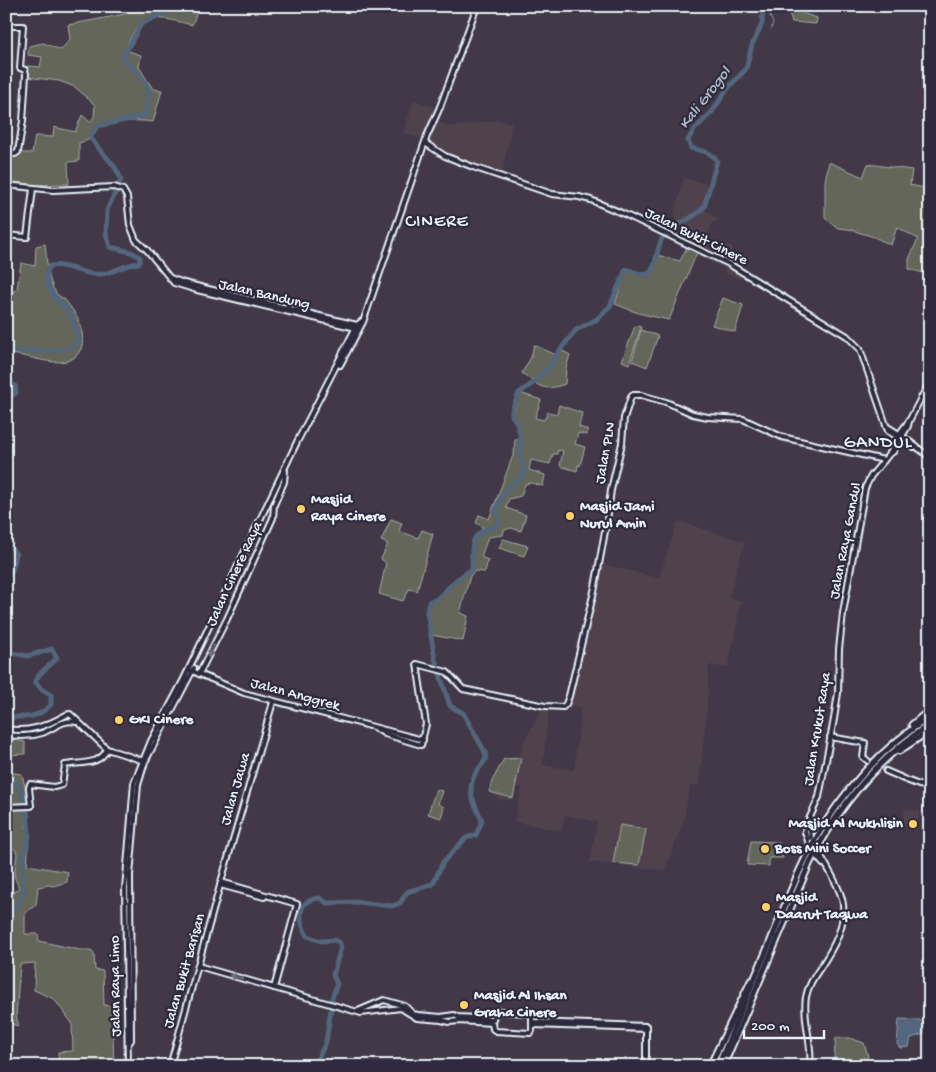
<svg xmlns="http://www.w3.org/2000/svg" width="936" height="1072" font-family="'Gochi Hand',sans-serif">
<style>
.built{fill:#4f424e}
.green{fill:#646658;stroke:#a6aca8}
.water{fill:#52667d;stroke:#8e9eae}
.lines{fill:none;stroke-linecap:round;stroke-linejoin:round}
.stream{stroke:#8e9eae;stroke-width:1}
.river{stroke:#52667d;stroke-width:5}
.secondary-tunnel{stroke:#5b5462;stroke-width:4;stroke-dasharray:4 2;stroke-linecap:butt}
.secondary-casing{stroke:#e8f1f8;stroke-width:8}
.highway-casing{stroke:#e8f1f8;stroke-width:9}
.secondary{stroke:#2f2a3d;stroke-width:4}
.highway{stroke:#2f2a3d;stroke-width:5}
.oneway{fill:#70707e}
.poi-dot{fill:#ffd166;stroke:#2f2a3d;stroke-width:2}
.labels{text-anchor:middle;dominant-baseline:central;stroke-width:4.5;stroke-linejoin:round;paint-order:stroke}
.street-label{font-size:15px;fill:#e8f1f8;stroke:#2f2a3d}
.poi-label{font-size:15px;font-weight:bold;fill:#e8f1f8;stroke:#2f2a3d;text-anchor:start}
.water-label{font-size:16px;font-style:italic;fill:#acb9c7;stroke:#2f2a3d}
.quarter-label{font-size:18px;letter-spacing:1px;fill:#e8f1f8;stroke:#2f2a3d}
</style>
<rect width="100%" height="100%" fill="#423847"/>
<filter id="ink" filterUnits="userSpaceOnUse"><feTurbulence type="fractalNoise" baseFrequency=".02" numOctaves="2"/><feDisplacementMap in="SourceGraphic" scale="10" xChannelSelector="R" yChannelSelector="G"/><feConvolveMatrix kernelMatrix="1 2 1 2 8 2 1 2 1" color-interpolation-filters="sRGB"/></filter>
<g filter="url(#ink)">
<g class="built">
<polygon points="414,100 437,108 426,140 403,133"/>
<polygon points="498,120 512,123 502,175 448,155 429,143 437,122 452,127"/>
<polygon points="684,178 707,184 702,207 719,220 712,223 706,239 720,246 722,242 733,248 729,263 744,272 740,279 724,273 725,268 696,256 698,250 667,234 670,228 678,221 674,214"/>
<polygon points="678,521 745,542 729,598 741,601 728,668 709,665 707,711 699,783 696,786 690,786 683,823 670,858 667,863 665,870 590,862 597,822 565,815 562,831 514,822 522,787 514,787 512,799 502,801 491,793 501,768 502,762 521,754 522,746 532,726 544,708 549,709 543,765 574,770 581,708 568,706 587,641 603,564 659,578"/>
<polygon points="252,541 260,545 235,598 227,593"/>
<polygon points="905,809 920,812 916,829 902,826"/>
</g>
<g class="green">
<path d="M146,6H168L197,12L192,25C175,21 148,11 136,29C131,35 128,43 125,50L141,55L139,67L153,89L162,90L153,122C134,119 118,122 99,127L91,139L79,143V161L68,162L69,184L31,185L6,181V153H32L35,136L53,137L54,127L75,132L82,115L90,122L94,117L95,105L75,87L59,81L27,77V66L40,67L42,57L28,55L29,46L43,43L61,50L70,39L68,25L125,14Z"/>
<polygon points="804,6 802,13 817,18 816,24 792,22 787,6"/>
<polygon points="829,162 863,177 868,164 912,170 910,185 925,188 930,197 930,275 909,269 909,259 918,239 897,227 891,245 874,237 848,229 838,228 825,218 825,181"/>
<path d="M45,244C47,259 47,280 56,293C58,296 62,297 65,300C68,303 71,308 74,312C86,331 89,360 60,362C44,363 24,354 6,354V295L17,289L21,263L35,266L36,246Z"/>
<polygon points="688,245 698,250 669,320 638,313 615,304 626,269 641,274 649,274 654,268 657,255 680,261"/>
<polygon points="723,298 743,305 735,332 712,325"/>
<polygon points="635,326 641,327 629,364 622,361"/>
<polygon points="641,330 658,336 647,367 632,361"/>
<path d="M534,345L556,355L561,350L570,355L566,368L565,384C543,392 540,387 522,373L531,357Z"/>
<path d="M520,393L541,400L535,418L544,420L548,412L557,414L559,405L582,413L579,427L588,430L587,435L578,433L575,444L585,447L580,466L578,465L577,471L560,466L563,451L558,450L557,454H553L550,464L531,460L529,470L545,475L543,486L531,483L525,484L521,496L509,499L506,508L526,515L521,531L511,528L504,530L503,535L488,537L481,557L488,560L485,572L475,571L470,576L460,613L468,616L463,641L432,635L428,603L436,600L472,568C469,555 475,537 483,527L476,523L479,515L489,519L514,453L515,439H521L520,430L513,415Z"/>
<polygon points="391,519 402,523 399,531 418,538 422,530 433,534 417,591 409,589 403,601 379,594 386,563 381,559 388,544 381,541"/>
<polygon points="503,539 528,546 524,556 499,548"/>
<polygon points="6,738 25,742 25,754 6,755"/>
<polygon points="521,758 513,798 489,792 492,781 504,759"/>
<polygon points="6,772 22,774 27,795 26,828 30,830 27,865 68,872 67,882 53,886 49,885 38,887 36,905 25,913 25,934 38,934 39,941 80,950 91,950 94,953 95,970 103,971 104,1005 112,1006 114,1066 59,1066 58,1052 73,1051 72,1023 54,999 34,990 35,963 20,964 16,1016 19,1026 6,1023 6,897 19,888 14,876 17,854 15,849 6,844"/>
<polygon points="436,789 442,791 438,804 444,807 441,818 428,814"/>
<polygon points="620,825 646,829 639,865 613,863"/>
<polygon points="751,841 779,842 783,858 769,858 769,866 747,865"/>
<polygon points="836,1038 850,1038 864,1043 868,1056 863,1066 833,1066"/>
</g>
<polygon class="water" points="899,1019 920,1020 924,1024 924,1034 911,1038 909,1047 900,1048 897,1044"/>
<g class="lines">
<polyline class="stream" points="771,29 773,23 770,16 772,6"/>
<g class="river">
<path d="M6,350C21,351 62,354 74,346C76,344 78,342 80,340L69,310L56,299L48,287L46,273L50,266C68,263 83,276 101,274C114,273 125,264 139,263L140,257L131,252L110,247L106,233L107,210L121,180C115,160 99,154 90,136L98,126L144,116C149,101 152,86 139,74C132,67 128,67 123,57L141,24L174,8L176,6"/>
<polyline points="6,379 15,386 16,393 6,399"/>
<path d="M520,452V434L516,421L512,416V410L519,393L536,381L541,375L549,368L557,354L576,330L597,319L610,306L626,269L641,274H649C659,263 655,246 665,234C676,222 694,220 704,207L717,161C711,151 701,151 691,148L688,140L694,130L712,112L728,88L746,69L752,45L762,24L763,6"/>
<path d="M6,542L16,554C14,563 14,573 6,578"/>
<path d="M6,652L28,656L52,649L57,658C49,667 40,671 35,681L42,690L51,695V705C42,713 35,717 23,717C17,717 13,716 6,719"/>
<path d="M6,775C24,786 27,802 28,822C28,828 30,835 28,841C27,848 24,854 23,860C20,890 33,892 6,917"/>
<path d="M331,1001L337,984L333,975L341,947L339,942L335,940L321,941L307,936C298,919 296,900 320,898L327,903L359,902L392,906L400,903L407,892L433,884L443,862L466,838L476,835L482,821C476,805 466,793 474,776C477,770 482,765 486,759L485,752L463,713L450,706L435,659L427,612L428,605L430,601L436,600L456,580L472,569C473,557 468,540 481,532C487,528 493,528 499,524L500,519L496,512C498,501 503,492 512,484C517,481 521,479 524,473L520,454"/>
<polyline points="900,1065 900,1066"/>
<polyline points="314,1066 326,1042 331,1008"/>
</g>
<polyline class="secondary-tunnel" points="868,761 886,771"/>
<defs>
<g id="secondary">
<polyline points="6,26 23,26 20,68 25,70 26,74 23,121 18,152 15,154 6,153"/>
<polyline points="440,107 477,6"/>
<polyline points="425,143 445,156 473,167 552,194 579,197 591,200 624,214 729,264 847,336 860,349 888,431 914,447"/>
<polyline points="6,185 53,190 114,187 123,190 127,197 130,225 136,240 147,250 174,283 197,290 356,328"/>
<polyline points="6,235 27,237 33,189"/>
<polyline points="170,278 184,283 357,325"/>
<polyline points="340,365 363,322 427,136 440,107"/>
<polyline points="886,426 902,436 930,457"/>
<polyline points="890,453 897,437 909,421"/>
<polyline points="190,670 244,693 423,740"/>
<polyline points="199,674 227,619 273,518 274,505 284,482 285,471"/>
<path d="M6,729C29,733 46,726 66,715L70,714L107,749L144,761"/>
<polyline points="377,729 385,734 421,745 426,724 417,664 447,672 463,689 545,706 563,707 566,704 569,696 595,587 607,520 611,490 622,443 624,418 631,397 633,395 641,395 666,402 693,414 708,417 743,419 782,437 884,460"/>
<path d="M6,735C18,736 30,737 42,733C53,729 65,718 76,722"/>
<polyline points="830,737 865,743 863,757 868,761"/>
<polyline points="886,771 900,777"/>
<polyline points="901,778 919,785 930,787"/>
<path d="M6,807L31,806L29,788L30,784L54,787L62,785L65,765C80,762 100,766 107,749"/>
<polyline points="809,822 811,838"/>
<polyline points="808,841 805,832 806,826 819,797 834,719 838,693 839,649 843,613 865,488 871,476 890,453 893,452 908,426 909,421 930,381"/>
<polyline points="817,857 823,864"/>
<polyline points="221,882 297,904 274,988"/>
<polyline points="220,885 264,897"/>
<polyline points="198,966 361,1013 401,1008 417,1018 441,1020 450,1022 458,1021 492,1023 493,1029 496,1031 530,1033 532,1031 532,1015 527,1013 495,1011 493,1019 458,1017 454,1015 441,1017 418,1015 413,1014 405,1006 384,1000 358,1011"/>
<polyline points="533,1022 646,1026 646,1066"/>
<polyline points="533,1025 647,1029"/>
<polyline points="128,1044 131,1040 130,875 138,785 145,762 194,668"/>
<polyline points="128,1066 125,889 134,783 151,741 183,681 297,442 357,325 362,321"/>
<polyline points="170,1066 221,882 273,702"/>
<path d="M810,1066C813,1043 802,1020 806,997C809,981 819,971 827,957C837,941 847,918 842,899C838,883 827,868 820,854"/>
</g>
<g id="highway">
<polyline points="912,725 930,710"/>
<polyline points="899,751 930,730"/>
<polyline points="710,1066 751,981"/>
<path d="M718,1066C735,1025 752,984 770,943C786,904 801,861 824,825C851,783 887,744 930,717"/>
<path d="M723,1066L810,862C838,807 878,758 930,724"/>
</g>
</defs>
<use href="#secondary" class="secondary-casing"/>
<use href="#highway" class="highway-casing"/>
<use href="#secondary" class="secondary"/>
<use href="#highway" class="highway"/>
</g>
<defs><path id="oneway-solid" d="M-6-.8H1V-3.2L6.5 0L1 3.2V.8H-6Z" transform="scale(1.25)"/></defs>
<g class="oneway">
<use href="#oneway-solid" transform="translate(211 651) rotate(116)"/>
<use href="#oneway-solid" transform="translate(236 977) rotate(-164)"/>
</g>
</g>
<g class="poi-dot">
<circle cx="301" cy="509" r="5"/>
<circle cx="570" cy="516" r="5"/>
<circle cx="119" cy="720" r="5"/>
<circle cx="913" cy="824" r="5"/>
<circle cx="765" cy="849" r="5"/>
<circle cx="766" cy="907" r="5"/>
<circle cx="464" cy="1005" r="5"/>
</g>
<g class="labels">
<g class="street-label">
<text transform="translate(696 237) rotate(26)">Jalan Bukit Cinere</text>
<text transform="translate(264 295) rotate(13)">Jalan Bandung</text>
<text transform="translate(606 453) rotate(-80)">Jalan PLN</text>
<text transform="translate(846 541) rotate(-79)">Jalan Raya Gandul</text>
<text transform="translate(235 574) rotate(-65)">Jalan Cinere Raya</text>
<text transform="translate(295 695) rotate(15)">Jalan Anggrek</text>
<text transform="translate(818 729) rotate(-81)">Jalan Krukut Raya</text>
<text transform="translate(236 789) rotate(-74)">Jalan Jawa</text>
<text transform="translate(185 971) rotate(-74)">Jalan Bukit Barisan</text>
<text transform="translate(116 986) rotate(-91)">Jalan Raya Limo</text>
</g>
<g class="poi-label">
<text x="311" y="500">Masjid<tspan x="311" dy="17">Raya Cinere</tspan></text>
<text x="580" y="507">Masjid Jami<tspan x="580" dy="17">Nurul Amin</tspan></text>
<text x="129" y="720">GKI Cinere</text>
<text x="903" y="824" text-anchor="end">Masjid Al Mukhlisin</text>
<text x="775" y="849">Boss Mini Soccer</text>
<text x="776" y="898">Masjid<tspan x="776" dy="17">Daarut Taqwa</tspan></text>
<text x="474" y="996">Masjid Al Ihsan<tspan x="474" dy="17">Graha Cinere</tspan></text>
</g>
<g class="water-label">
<text transform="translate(706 99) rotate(-52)">Kali Grogol</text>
</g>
<g class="quarter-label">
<text x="437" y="222">CINERE</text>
<text x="878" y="443">GANDUL</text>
</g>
</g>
<rect width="936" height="1072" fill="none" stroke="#2f2a3d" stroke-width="25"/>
<rect x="12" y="12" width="911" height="1047" fill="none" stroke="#e8f1f8" stroke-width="2" filter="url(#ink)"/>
<path d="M744 1030v8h80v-8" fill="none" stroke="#e8f1f8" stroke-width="2.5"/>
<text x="751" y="1030" font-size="15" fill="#e8f1f8" stroke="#2f2a3d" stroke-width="4" paint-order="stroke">200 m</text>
</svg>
